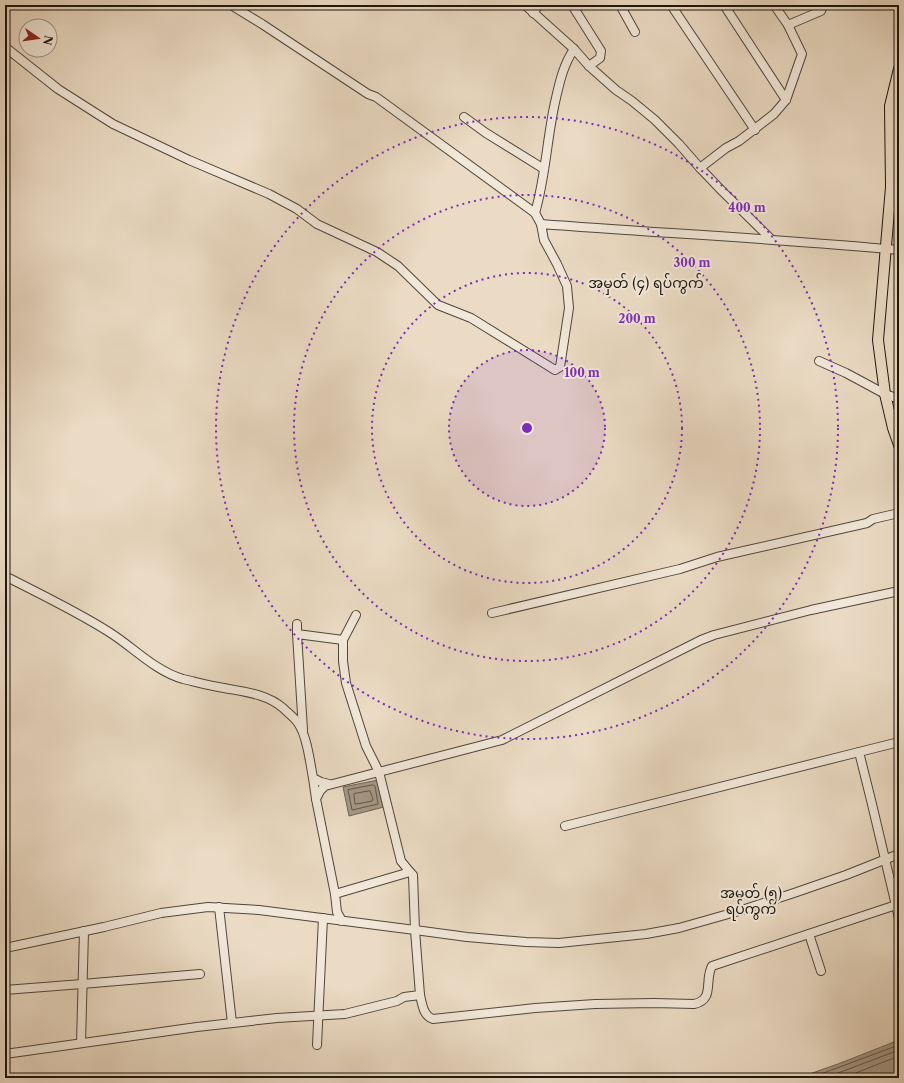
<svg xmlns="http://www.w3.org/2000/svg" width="904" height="1083" font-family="'Libre Caslon Text','Noto Sans Myanmar',serif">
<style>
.water{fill:#a59886;stroke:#6f6456}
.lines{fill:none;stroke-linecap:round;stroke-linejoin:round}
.shore{stroke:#61564a;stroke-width:1}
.minor-casing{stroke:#50463b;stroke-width:10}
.major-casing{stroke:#1d150d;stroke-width:12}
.minor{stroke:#f2e8d9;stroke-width:8}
.major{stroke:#ebdbc4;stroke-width:10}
.ring{fill:none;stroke:#7b2cbf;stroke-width:2;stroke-dasharray:2 4}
.labels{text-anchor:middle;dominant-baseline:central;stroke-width:4;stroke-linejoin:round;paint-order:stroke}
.quarter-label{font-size:14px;fill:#1d150d;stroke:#f2e8d9}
.centre{fill:#7b2cbf;stroke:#f2e8d9;stroke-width:2}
.ring-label{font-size:12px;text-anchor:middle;font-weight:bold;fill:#7b2cbf;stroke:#f2e8d9;stroke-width:4;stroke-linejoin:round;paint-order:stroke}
</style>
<rect width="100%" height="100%" fill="#ebdbc4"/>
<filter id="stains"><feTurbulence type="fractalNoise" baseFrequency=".005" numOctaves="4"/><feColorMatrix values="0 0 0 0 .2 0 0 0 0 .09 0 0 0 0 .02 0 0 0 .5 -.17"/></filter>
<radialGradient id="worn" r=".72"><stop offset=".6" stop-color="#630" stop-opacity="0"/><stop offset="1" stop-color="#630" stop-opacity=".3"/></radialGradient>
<g class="water">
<polygon points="378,780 384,807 349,816 343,787"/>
<polygon points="899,1040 899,1078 798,1078 838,1064"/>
</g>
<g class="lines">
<g class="shore">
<polygon points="373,785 375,786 378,804 352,810 348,790"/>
<polygon points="370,791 373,799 372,801 357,804 355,804 354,795 354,794"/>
<polyline points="810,1078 899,1045"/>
<polyline points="825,1078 899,1050"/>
<polyline points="843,1078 899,1056"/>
</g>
<defs>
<g id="minor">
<polyline points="231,5 262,24 368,94 376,97 535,213 541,224"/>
<polyline points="525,5 574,49 589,66 600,58 601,51 572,5"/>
<polyline points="620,5 635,32"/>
<polyline points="671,5 755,130"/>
<polyline points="724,5 786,100"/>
<polyline points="533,13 539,5"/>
<polyline points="788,25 821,11 823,5"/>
<path d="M5,47L58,89L113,124L189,160L269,194L297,209L317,224L377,252L398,266L438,305L471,318L555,370L560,367L569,308L567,286L557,264L544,240L541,224C660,233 780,239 899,250"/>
<polyline points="589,66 616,90 632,101 655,120 679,144 700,168 726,148 739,141 774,114 786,100 802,54 788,25 774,5"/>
<polyline points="464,117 486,133 544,169"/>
<polyline points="891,154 899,153"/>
<polyline points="700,168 723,192 771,239"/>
<path d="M535,213C546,176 547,135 556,98C560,80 564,64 574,49"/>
<polyline points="819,361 846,373 885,394 899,399"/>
<path d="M5,576C40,594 76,611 109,632C133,647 155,671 183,679C196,682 210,686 224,688C245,692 267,694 283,708C288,713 295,718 298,723C307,736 310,762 313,778"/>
<polyline points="492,613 680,569 717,557 867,523 873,519 899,513"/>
<polyline points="356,615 343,640 343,661 346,683 366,746 379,772 401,861 410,872"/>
<polyline points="297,624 297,634"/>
<polyline points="303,730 297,634 343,640"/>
<polyline points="859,752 899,742"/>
<polyline points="316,799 313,778 321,782 329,784"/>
<polyline points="565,826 859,752 871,800 899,918"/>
<polyline points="335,894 410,872 413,875 415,930 467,937 526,942 559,943 646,934 679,928 739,911 794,893 846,875 899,854"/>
<polyline points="219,907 232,1023"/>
<polyline points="342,921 337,912 335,894 316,799 320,791 325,786 502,740 701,640 714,635 811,610 899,591"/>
<polyline points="809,934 821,971"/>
<polyline points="5,948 104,927 161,913 208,907 259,910 415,930 420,995"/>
<polyline points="5,990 82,984 200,974"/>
<polyline points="81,1043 84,931"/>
<polyline points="317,1045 323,918"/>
<path d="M5,1054L197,1027L277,1018L345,1014L397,1001L404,997L420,995C422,1003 423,1016 433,1019L535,1008L595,1004L654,1003L694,1004C715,1000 704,980 712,966L899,904"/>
</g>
<polyline id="major" points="899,69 890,106 891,187 878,340 885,394 893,428 899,445"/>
</defs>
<use href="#minor" class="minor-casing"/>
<use href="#major" class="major-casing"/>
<use href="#minor" class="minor"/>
<use href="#major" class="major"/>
</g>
<circle cx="527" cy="428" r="78" fill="#7b2cbf" fill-opacity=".12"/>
<g class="ring">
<circle cx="527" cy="428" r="78"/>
<circle cx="527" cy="428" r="155"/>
<circle cx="527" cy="428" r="233"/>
<circle cx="527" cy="428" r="311"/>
</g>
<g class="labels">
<g class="quarter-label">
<text x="646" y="283">အမှတ် (၄) ရပ်ကွက်</text>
<text x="751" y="893">အမှတ် (၅)<tspan x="751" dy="16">ရပ်ကွက်</tspan></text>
</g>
</g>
<circle cx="527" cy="428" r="6" class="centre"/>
<g class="ring-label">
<text x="747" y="212">400 m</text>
<text x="692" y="267">300 m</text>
<text x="637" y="323">200 m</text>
<text x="582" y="377">100 m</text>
</g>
<rect width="904" height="1083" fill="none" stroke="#ebdbc4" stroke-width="20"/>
<rect x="6" y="6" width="892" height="1071" fill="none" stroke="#1d150d" stroke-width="2"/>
<rect x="10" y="10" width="884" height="1063" fill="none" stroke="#1d150d"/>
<g transform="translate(38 38) rotate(103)"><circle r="19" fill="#f2e8d9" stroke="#9d9487"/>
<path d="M0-3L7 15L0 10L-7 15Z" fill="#8f2418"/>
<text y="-6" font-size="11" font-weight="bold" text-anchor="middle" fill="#1d150d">N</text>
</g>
<rect width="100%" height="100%" filter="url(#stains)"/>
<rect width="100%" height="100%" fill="url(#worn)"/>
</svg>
